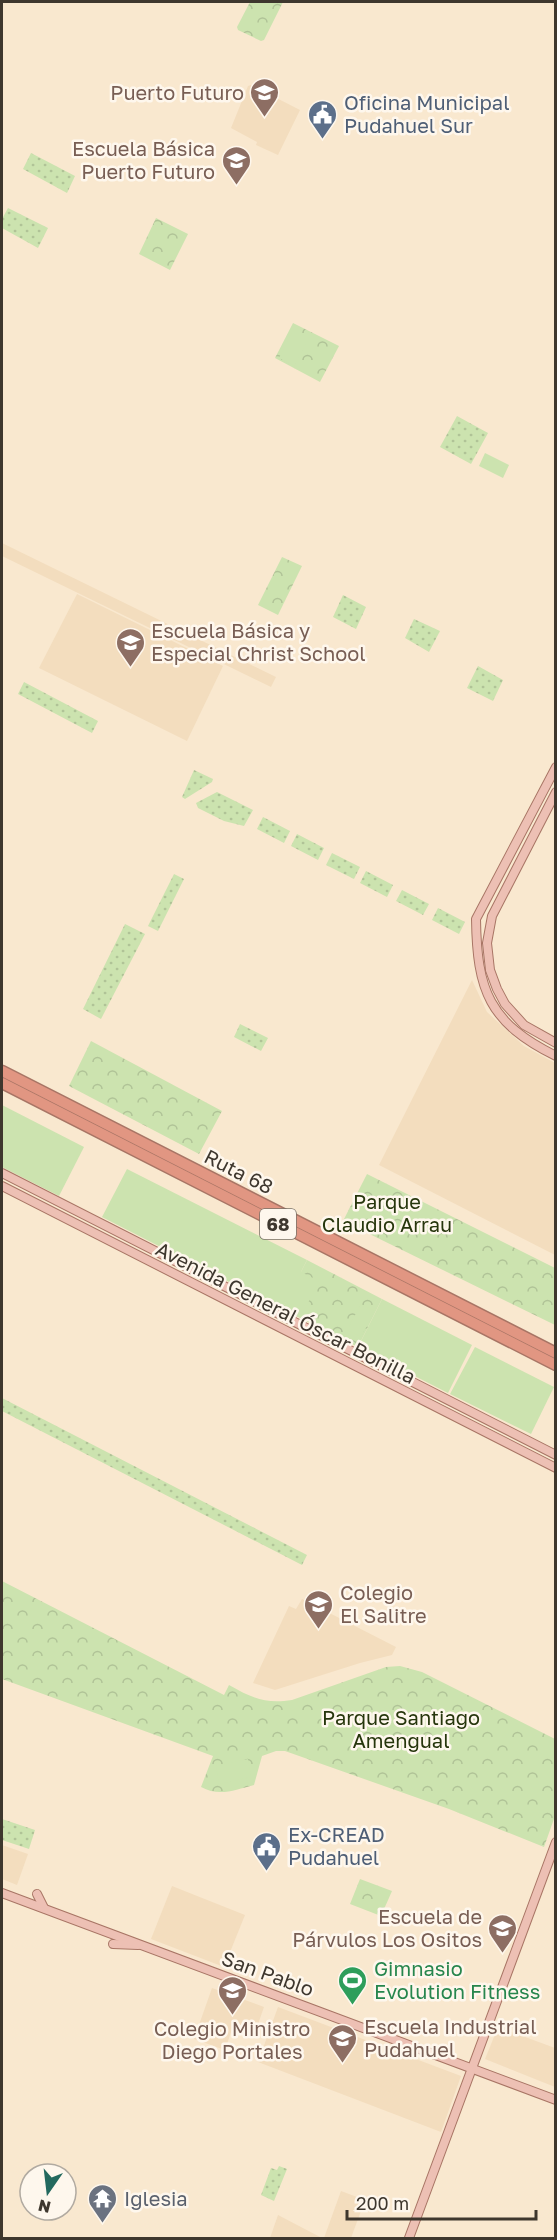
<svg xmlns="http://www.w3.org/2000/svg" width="557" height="2240" font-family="'Golos Text',sans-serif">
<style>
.built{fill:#f3ddbe}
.grass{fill:url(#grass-dots)}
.park{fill:url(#park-crowns)}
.pitch{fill:#cce3af}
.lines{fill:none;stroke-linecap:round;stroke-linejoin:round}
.major-casing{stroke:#a87565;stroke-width:10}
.highway-casing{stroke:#a87565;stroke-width:13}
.major{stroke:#edc0b4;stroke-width:8}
.highway{stroke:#e19682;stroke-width:10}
.labels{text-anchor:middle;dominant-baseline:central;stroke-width:5;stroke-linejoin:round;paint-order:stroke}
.shield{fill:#fef7ed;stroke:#787167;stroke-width:1.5}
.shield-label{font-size:18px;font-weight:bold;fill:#3e372e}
.education-label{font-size:20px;fill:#785e54;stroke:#fef7ed;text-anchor:end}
.service-label{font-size:20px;fill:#4e5e75;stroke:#fef7ed;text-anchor:start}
.street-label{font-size:20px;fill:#3e372e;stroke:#fef7ed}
.park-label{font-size:20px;fill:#26360c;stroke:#fef7ed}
.leisure-label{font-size:20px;fill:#27864d;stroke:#fef7ed;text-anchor:start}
.worship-label{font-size:20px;fill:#5b616d;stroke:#fef7ed;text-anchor:start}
</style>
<defs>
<pattern id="grass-dots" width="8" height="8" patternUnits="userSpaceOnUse" patternTransform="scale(1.5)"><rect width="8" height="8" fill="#cce3af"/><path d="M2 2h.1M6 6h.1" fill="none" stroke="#b0c397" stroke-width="1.8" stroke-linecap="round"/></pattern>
<pattern id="park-crowns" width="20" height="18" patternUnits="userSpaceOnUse" patternTransform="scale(1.5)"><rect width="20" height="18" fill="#cce3af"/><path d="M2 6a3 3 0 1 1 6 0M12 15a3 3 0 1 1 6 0" fill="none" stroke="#b0c397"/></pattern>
</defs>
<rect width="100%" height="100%" fill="#f9e8cf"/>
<g class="built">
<polygon points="251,85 300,110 278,155 256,145 257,142 231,128 248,86"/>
<polygon points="2,543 276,677 271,687 2,556"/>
<polygon points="77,594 223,666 187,741 39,668"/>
<polygon points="472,980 487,1012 524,1046 555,1063 555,1255 379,1165"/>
<polygon points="302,1599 396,1647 392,1655 360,1663 275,1690 253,1683 289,1606 296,1609"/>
<polygon points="2,1845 28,1854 17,1885 2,1879"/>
<polygon points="172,1886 245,1915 224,1967 151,1939"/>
<polygon points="212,1988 264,2007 256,2030 234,2023 225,2050 194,2039"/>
<polygon points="278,2007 461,2076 441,2132 258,2062"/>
<polygon points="498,2027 555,2048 555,2087 485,2059"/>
<polygon points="341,2191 365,2200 351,2238 324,2238"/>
<polygon points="278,2215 322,2238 270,2238"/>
</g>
<g class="grass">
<polygon points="31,153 75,176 67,193 23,169"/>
<polygon points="8,208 48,228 38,248 2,228 2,219"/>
<polygon points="457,416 488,433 471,464 440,447"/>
<polygon points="343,595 366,607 356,629 333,617"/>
<polygon points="414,619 440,631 429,652 405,638"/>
<polygon points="478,666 503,680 493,701 467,688"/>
<polygon points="24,682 98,721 92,733 18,694"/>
<polygon points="194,770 213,779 212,782 185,799 182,797"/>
<polygon points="217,792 253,810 244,826 224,821 198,808 196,803"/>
<polygon points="263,817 290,831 284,843 257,829"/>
<polygon points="297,834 324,848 318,860 291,846"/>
<polygon points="332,853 360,867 354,879 326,865"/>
<polygon points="366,871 393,885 387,897 360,883"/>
<polygon points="174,874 184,879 158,931 148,926"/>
<polygon points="402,890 429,904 423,915 396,901"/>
<polygon points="438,908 465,922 459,934 432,920"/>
<polygon points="125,924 145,934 101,1019 83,1009"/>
<polygon points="240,1024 268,1038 261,1051 234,1037"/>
<polygon points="2,1398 307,1555 302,1565 2,1411"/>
<polygon points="2,1819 35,1830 29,1849 2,1840"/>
<polygon points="279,2166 287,2169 274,2201 261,2195 271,2168 277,2170"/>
</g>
<g class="park">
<polygon points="250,2 283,2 264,40 261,41 238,30 237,27"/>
<polygon points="156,218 188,234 170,270 139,254"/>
<polygon points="293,323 339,346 320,382 275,358"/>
<polygon points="282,557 302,566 278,615 258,605"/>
<polygon points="91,1041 222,1111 199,1154 69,1086"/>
<polygon points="367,1174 555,1268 555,1325 343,1221"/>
<polygon points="307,1260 382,1299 358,1347 282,1309"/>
<path d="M2,1581L224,1695L229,1685C252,1698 265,1704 292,1700L386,1667L400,1666L422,1672L555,1739V1816L544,1847L449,1809L285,1751H276L262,1756L254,1785C235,1790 219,1797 201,1787L213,1756L2,1679Z"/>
<polygon points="360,1879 392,1891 381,1916 350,1904"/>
</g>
<g class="pitch">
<polygon points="292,332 308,340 294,366 279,358"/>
<polygon points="485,453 509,465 503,478 479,466"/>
<polygon points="2,1105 84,1147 59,1196 2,1167"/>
<polygon points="127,1169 307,1260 301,1272 319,1281 304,1311 286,1302 282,1309 102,1217"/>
<polygon points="382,1299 472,1345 448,1393 358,1347"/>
<polygon points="361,1304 375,1311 361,1337 347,1330"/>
<polygon points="475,1347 554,1387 531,1434 450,1394"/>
<polygon points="248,1759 251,1777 219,1784 216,1766"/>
</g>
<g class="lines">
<defs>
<g id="major">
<path d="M556,767L476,919C477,990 489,1023 556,1056"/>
<polyline points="556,792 492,916 487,943 490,970 497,989 505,1004 524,1025 556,1043"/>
<polyline points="2,1173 556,1455"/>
<polyline points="2,1186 556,1468"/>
<polyline points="2,1893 556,2100"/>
<polyline points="37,1894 44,1908"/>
<polyline points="113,1944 138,1945"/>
<polyline points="409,2238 556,1842"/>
</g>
<g id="highway">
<polyline points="2,1071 556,1353"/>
<polyline points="2,1083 556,1365"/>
</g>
</defs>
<use href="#major" class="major-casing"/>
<use href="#highway" class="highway-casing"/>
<use href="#major" class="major"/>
<use href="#highway" class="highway"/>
</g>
<defs>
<symbol id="school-pin" viewBox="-11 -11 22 30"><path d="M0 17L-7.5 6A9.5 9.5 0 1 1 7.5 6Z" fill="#8d6e63" stroke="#fef7ed"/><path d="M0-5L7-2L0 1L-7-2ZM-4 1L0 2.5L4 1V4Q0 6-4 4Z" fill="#fff"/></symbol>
<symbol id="civic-pin" viewBox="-11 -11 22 30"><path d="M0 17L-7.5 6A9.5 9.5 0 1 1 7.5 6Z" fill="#5c6f8a" stroke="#fef7ed"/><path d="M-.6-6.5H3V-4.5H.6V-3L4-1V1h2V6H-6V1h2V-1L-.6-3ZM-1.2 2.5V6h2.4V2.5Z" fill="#fff"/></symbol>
<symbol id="stadium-pin" viewBox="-11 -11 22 30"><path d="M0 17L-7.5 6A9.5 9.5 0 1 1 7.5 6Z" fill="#2e9e5b" stroke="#fef7ed"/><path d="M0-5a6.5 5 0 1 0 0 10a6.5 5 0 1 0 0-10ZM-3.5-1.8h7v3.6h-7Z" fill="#fff"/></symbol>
<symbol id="temple-pin" viewBox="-11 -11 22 30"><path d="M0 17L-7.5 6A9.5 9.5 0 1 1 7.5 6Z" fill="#6b7280" stroke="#fef7ed"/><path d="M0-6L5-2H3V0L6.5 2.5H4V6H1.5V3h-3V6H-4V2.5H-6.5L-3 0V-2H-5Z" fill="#fff"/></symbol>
</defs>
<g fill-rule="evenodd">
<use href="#school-pin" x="248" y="76" width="33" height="45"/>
<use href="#civic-pin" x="306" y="98" width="33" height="45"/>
<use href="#school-pin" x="220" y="144" width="33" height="45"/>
<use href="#school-pin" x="114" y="626" width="33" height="45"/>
<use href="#school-pin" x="302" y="1588" width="33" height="45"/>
<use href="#civic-pin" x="250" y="1830" width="33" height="45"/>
<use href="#school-pin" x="486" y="1912" width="33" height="45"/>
<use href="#stadium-pin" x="336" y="1964" width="33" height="45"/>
<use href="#school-pin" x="216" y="1974" width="33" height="45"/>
<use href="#school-pin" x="326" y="2022" width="33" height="45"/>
<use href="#temple-pin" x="86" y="2182" width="33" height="45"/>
</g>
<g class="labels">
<rect class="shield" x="260" y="1209" width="36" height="30" rx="4.5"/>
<g class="shield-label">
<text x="278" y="1224">68</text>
</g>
<g class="education-label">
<text x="244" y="92">Puerto Futuro</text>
<text x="215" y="148">Escuela Básica<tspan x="215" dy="23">Puerto Futuro</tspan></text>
<text x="151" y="630" text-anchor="start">Escuela Básica y<tspan x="151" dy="23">Especial Christ School</tspan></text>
<text x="340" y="1592" text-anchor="start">Colegio<tspan x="340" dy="23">El Salitre</tspan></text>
<text x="482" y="1916">Escuela de<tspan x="482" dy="23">Párvulos Los Ositos</tspan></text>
<text x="364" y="2026" text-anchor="start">Escuela Industrial<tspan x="364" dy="23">Pudahuel</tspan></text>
<text x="232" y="2028" text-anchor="middle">Colegio Ministro<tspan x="232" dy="23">Diego Portales</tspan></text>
</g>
<g class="service-label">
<text x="344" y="102">Oficina Municipal<tspan x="344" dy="23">Pudahuel Sur</tspan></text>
<text x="288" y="1834">Ex-CREAD<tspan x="288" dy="23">Pudahuel</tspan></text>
</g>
<g class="street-label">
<text transform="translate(239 1171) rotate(27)">Ruta 68</text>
<text transform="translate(286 1312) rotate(27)">Avenida General Óscar Bonilla</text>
<text transform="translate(268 1973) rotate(20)">San Pablo</text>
</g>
<g class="park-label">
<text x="387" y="1201">Parque<tspan x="387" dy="23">Claudio Arrau</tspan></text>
<text x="401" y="1717">Parque Santiago<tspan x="401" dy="23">Amengual</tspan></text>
</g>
<g class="leisure-label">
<text x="374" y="1968">Gimnasio<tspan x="374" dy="23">Evolution Fitness</tspan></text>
</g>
<g class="worship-label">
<text x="124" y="2198">Iglesia</text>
</g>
</g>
<rect width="557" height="2240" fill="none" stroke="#3e372e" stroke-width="6"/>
<g transform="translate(48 2192) rotate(194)"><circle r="28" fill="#fef7ed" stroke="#b1aaa1" stroke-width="1.5"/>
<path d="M0-4.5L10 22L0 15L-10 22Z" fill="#23695e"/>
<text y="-9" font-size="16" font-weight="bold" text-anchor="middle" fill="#3e372e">N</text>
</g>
<path d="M347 2210v9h189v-9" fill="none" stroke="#3e372e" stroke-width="3"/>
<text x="356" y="2210" font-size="18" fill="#3e372e" stroke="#fef7ed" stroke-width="4.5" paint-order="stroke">200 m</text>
</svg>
